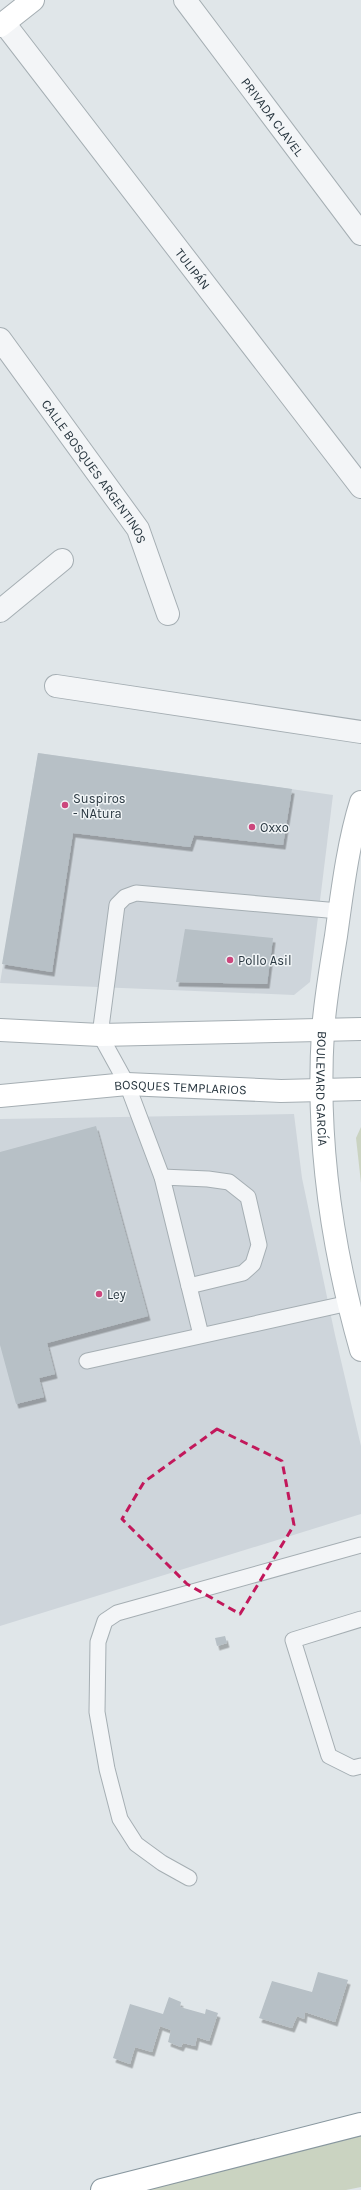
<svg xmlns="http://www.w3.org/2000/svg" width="361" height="2190" font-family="Karla,sans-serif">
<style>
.built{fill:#ced5db}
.green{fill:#cad3c1}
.building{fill:#b7c0c6;filter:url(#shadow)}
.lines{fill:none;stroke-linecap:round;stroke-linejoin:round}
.lane-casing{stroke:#a5aeb3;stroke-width:17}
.street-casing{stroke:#a5aeb3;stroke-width:24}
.secondary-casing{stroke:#a5aeb3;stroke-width:24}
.highway-casing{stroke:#88979f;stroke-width:24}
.lane{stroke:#f3f5f7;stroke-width:15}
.street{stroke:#f3f5f7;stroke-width:22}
.secondary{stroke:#fff;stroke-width:22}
.highway{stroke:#fff;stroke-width:22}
.marked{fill:none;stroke:#c2185b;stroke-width:3;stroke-dasharray:8 5;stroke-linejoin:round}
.poi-dot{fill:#cc477d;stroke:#f0f4f6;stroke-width:1.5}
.labels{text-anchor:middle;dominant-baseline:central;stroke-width:3;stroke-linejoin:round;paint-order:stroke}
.street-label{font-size:13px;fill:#293740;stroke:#f0f4f6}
.poi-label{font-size:13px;fill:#293740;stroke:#f0f4f6;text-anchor:start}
</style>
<defs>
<filter id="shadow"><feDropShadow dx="2.5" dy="4.5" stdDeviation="0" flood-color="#0004"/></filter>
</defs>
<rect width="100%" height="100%" fill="#e0e6e9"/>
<g class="built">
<polygon points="38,753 333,795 310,982 294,995 0,983"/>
<polygon points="294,1114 302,1178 335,1335 361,1446 361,1514 0,1626 0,1119"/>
</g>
<g class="green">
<polygon points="361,1127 361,1183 356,1138"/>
<polygon points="361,2132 361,2187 346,2190 138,2190"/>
</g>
<g class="building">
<polygon points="38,753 292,789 283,845 194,835 190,847 73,833 52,972 2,964"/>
<polygon points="185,929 273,938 267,984 176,982"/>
<polygon points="96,1126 148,1316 47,1343 55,1374 39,1378 44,1397 16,1404 0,1345 0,1152"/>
<polygon points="225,1636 227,1643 217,1646 215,1638"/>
<polygon points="318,1972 348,1980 335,2022 305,2012 304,2019 297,2016 292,2028 259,2018 272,1981 312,1992"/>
<polygon points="169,1997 181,2002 180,2007 205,2014 206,2009 218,2013 209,2041 197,2037 195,2046 183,2043 181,2047 168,2042 171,2030 160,2026 152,2052 135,2047 130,2064 113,2058 130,2004 163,2014"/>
</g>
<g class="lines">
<defs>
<g id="lane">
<polyline points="162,1177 208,1179 229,1182 248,1197 259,1245 253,1264 243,1273 189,1286"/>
<polyline points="201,1335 162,1177 127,1084 100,1035 117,905 125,897 136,893 339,911"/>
<polyline points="87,1361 349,1303"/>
<polyline points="361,1619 293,1640 329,1756 353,1768 361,1766"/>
<polyline points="189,1878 162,1863 136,1844 120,1819 107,1769 97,1712 98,1642 105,1621 117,1613 361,1545"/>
</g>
<g id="street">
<path id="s1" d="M185,0L361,234"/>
<path id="s2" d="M4,23L361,487"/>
<path id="s3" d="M0,339L138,529L168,614"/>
<polyline points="0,611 62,560"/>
<polyline points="56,686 361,732"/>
</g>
<g id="secondary">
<polyline points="0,26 33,0"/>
<path id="s4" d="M361,802C348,843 342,893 336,936C331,967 325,1000 323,1031C316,1141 331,1245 361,1350"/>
<polyline points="0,1030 100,1035 361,1029"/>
<path id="s5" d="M0,1096L127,1084L281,1091L361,1089"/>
</g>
<polyline id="highway" points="102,2190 361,2124"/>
</defs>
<use href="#lane" class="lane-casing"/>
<use href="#street" class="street-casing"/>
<use href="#secondary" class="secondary-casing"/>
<use href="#highway" class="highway-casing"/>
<use href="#lane" class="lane"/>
<use href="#street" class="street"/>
<use href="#secondary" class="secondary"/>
<use href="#highway" class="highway"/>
</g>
<path class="marked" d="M217,1429L282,1461L294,1525L240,1614L187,1584L122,1519L144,1482Z"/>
<g class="poi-dot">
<circle cx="65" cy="805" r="4"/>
<circle cx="252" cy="827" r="4"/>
<circle cx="230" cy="960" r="4"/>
<circle cx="99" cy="1294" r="4"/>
</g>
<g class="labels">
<g class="street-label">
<text stroke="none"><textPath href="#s1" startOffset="146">PRIVADA CLAVEL</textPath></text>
<text stroke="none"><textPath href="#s2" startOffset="310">TULIPÁN</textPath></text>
<text stroke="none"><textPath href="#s3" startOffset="163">CALLE BOSQUES ARGENTINOS</textPath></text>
<text stroke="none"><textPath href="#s5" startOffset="181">BOSQUES TEMPLARIOS</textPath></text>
<text stroke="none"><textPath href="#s4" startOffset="290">BOULEVARD GARCÍA</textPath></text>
</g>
<g class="poi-label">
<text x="73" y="798">Suspiros<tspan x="73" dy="15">- NAtura</tspan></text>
<text x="260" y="827">Oxxo</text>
<text x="238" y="960">Pollo Asil</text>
<text x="107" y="1294">Ley</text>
</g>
</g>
</svg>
